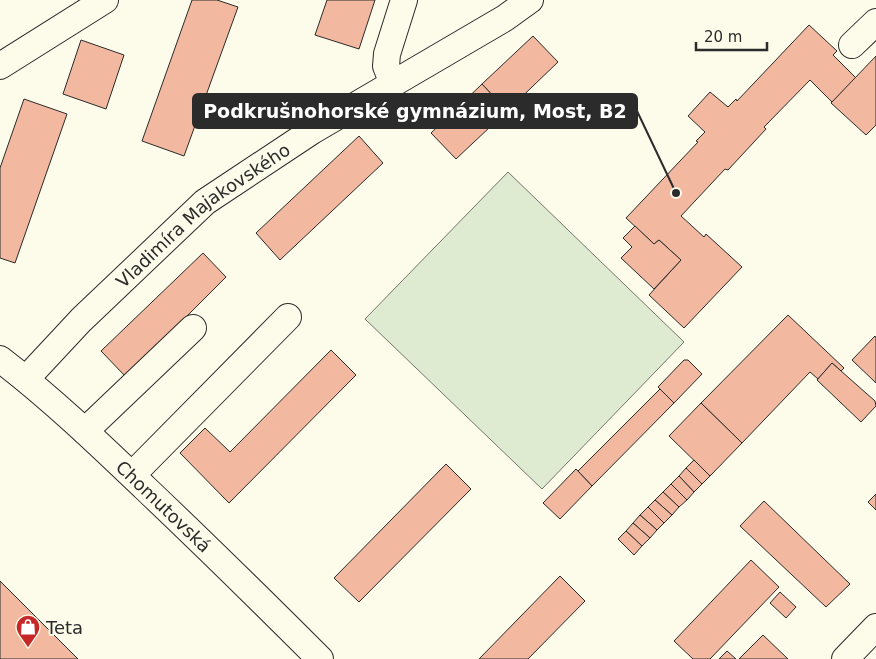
<svg xmlns="http://www.w3.org/2000/svg" width="876" height="659" font-family="'DejaVu Sans',sans-serif">
<style>
.green{fill:#deebd1;stroke:#74746e}
.building{fill:#f2b8a0;stroke:#2b2b2b}
.lines{fill:none;stroke-linecap:round;stroke-linejoin:round}
.minor-casing{stroke:#2b2b2b;stroke-width:28}
.minor{stroke:#fdfbea;stroke-width:26}
.labels{text-anchor:middle;dominant-baseline:central;stroke-width:4;stroke-linejoin:round;paint-order:stroke}
.street-label{font-size:18px;fill:#2b2b2b;stroke:#fdfbea}
.poi-label{font-size:18px;fill:#2b2b2b;stroke:#fdfbea;text-anchor:start}
.leader{fill:none;stroke:#2b2b2b;stroke-width:2}
.callout-dot{fill:#2b2b2b;stroke:#fdfbea;stroke-width:2}
.callout{fill:#2b2b2b;stroke:#2b2b2b;stroke-width:2}
.callout-label{font-size:19px;text-anchor:middle;font-weight:bold;fill:#fff}
</style>
<rect width="100%" height="100%" fill="#fdfbea"/>
<polygon class="green" points="508,172 684,342 542,489 365,319"/>
<g class="building">
<polygon points="192,0 217,0 238,7 184,156 142,141"/>
<polygon points="327,0 375,0 359,49 315,35"/>
<polygon points="809,25 837,51 833,55 856,78 832,102 810,80 764,127 766,129 728,170 725,169 681,216 704,237 706,234 742,267 684,328 649,295 681,260 659,240 654,244 626,218 698,142 696,141 705,132 688,116 710,92 728,107 736,99 737,101"/>
<polygon points="533,36 558,62 507,111 482,84"/>
<polygon points="81,40 124,55 106,109 63,94"/>
<polygon points="876,56 876,125 866,135 831,103"/>
<polygon points="482,84 507,111 456,159 431,133"/>
<polygon points="24,99 67,114 15,263 0,258 0,168"/>
<polygon points="359,136 383,163 280,260 256,233"/>
<polygon points="635,226 654,244 659,240 681,260 654,289 621,258 632,247 623,238"/>
<polygon points="203,253 226,277 126,377 101,351"/>
<polygon points="788,315 844,368 841,371 832,363 818,379 810,372 742,443 701,403"/>
<polygon points="875,336 876,338 876,383 852,360"/>
<polygon points="331,350 356,375 229,503 180,453 205,428 230,452"/>
<polygon points="684,360 688,360 702,374 674,403 658,387"/>
<polygon points="832,363 875,401 876,406 861,422 817,380"/>
<polygon points="660,389 674,403 592,486 578,471"/>
<polygon points="701,403 742,443 710,476 669,436"/>
<polygon points="694,460 710,476 702,484 686,468"/>
<polygon points="446,464 471,489 359,602 334,578"/>
<polygon points="686,468 702,484 694,492 679,476"/>
<polygon points="576,469 592,486 560,519 543,503"/>
<polygon points="679,476 694,492 687,500 671,484"/>
<polygon points="671,484 687,500 679,507 663,492"/>
<polygon points="663,492 679,507 672,515 655,500"/>
<polygon points="876,494 876,510 868,502"/>
<polygon points="655,500 672,515 664,523 648,507"/>
<polygon points="764,501 850,584 826,607 740,526"/>
<polygon points="648,507 664,523 657,530 640,515"/>
<polygon points="640,515 657,530 650,538 633,523"/>
<polygon points="633,523 650,538 642,546 626,531"/>
<polygon points="626,531 642,546 634,555 618,539"/>
<polygon points="751,560 779,587 710,659 693,659 674,641"/>
<polygon points="560,576 585,601 528,659 479,659"/>
<polygon points="0,581 78,659 0,659"/>
<polygon points="780,592 796,607 786,618 770,603"/>
<polygon points="763,635 788,659 739,659"/>
<polygon points="727,651 736,659 719,659"/>
</g>
<g class="lines">
<defs>
<g id="minor">
<polyline points="852,45 876,22"/>
<polyline points="0,66 105,0"/>
<polyline points="393,84 386,66 387,54 404,0"/>
<path id="s1" d="M0,359C51,398 98,443 144,487C204,544 262,601 320,659"/>
<path id="s2" d="M26,379L81,320L205,202L312,131L505,18L530,0"/>
<polyline points="85,431 193,328"/>
<polyline points="132,475 288,317"/>
<polyline points="845,659 876,627"/>
</g>
</defs>
<use href="#minor" class="minor-casing"/>
<use href="#minor" class="minor"/>
</g>
<defs>
<symbol id="shop-pin" viewBox="-11 -11 22 30"><path d="M0 17L-7.5 6A9.5 9.5 0 1 1 7.5 6Z" fill="#c62828" stroke="#fdfbea"/><path d="M-5-2.5h2.3a2.7 3.5 0 0 1 5.4 0H5L5.5 6h-11ZM-1.5-2.5h3a1.5 2.3 0 0 0-3 0Z" fill="#fff"/></symbol>
</defs>
<g fill-rule="evenodd">
<use href="#shop-pin" x="14" y="613" width="28" height="38"/>
</g>
<g class="labels">
<g class="street-label">
<text stroke="none"><textPath href="#s2" startOffset="242">Vladimíra Majakovského</textPath></text>
<text stroke="none"><textPath href="#s1" startOffset="220">Chomutovská</textPath></text>
</g>
<g class="poi-label">
<text x="46" y="627">Teta</text>
</g>
</g>
<path class="leader" d="M676 193L637 111"/>
<circle class="callout-dot" cx="676" cy="193" r="5"/>
<rect class="callout" x="193" y="94" width="444" height="34" rx="5"/>
<g class="callout-label">
<text x="415" y="118">Podkrušnohorské gymnázium, Most, B2</text>
</g>
<path d="M696 42v8h71v-8" fill="none" stroke="#2b2b2b" stroke-width="2.5"/>
<text x="704" y="42" font-size="15" fill="#2b2b2b" stroke="#fdfbea" stroke-width="4" paint-order="stroke">20 m</text>
</svg>
